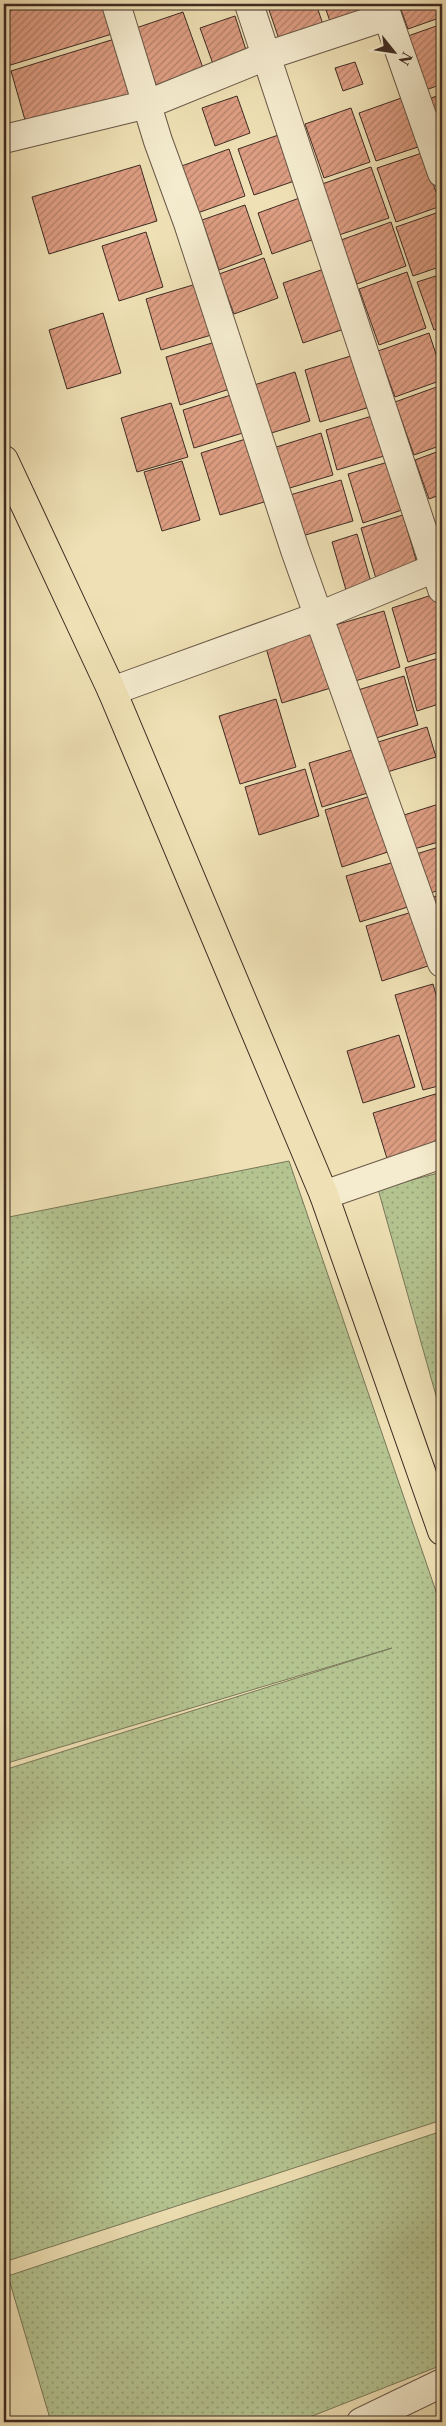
<svg xmlns="http://www.w3.org/2000/svg" width="446" height="2426" font-family="'Libre Caslon Text',serif">
<style>
.grass{fill:url(#grass-dots);stroke:#79785a}
.building{fill:url(#building-hatch);stroke:#3e2b23}
.lines{fill:none;stroke-linecap:round;stroke-linejoin:round}
.minor-casing{stroke:#6a5848;stroke-width:30}
.highway-casing{stroke:#3e2b23;stroke-width:30}
.minor{stroke:#f5eccf;stroke-width:28}
.highway{stroke:#efe1b5;stroke-width:28}
</style>
<defs>
<pattern id="grass-dots" width="8" height="8" patternUnits="userSpaceOnUse" patternTransform="scale(1.25)"><rect width="8" height="8" fill="#b4c491"/><path d="M2 2h.1M6 6h.1" fill="none" stroke="#949f76" stroke-width="1.8" stroke-linecap="round"/></pattern>
<pattern id="building-hatch" width="6" height="6" patternUnits="userSpaceOnUse" patternTransform="scale(1.25)"><rect width="6" height="6" fill="#de9e83"/><path d="M-1 1l2-2M0 6l6-6M5 7l2-2" fill="none" stroke="#b5816b"/></pattern>
</defs>
<rect width="100%" height="100%" fill="#efe1b5"/>
<filter id="stains"><feTurbulence type="fractalNoise" baseFrequency=".004" numOctaves="4"/><feColorMatrix values="0 0 0 0 .2 0 0 0 0 .09 0 0 0 0 .02 0 0 0 .5 -.17"/></filter>
<radialGradient id="worn" r=".72"><stop offset=".6" stop-color="#630" stop-opacity="0"/><stop offset="1" stop-color="#630" stop-opacity=".3"/></radialGradient>
<g class="grass">
<polygon points="289,1161 442,1609 442,2120 4,2262 4,1770 392,1648 4,1764 4,1218"/>
<polygon points="442,1172 442,1417 378,1189"/>
<polygon points="442,2131 442,2365 297,2422 51,2422 8,2276"/>
</g>
<g class="building">
<polygon points="31,4 104,4 112,34 4,67 4,12"/>
<polygon points="267,4 316,4 326,33 282,48"/>
<polygon points="324,4 370,4 374,15 333,30"/>
<polygon points="399,4 441,4 442,17 408,29"/>
<polygon points="183,12 203,68 156,85 136,28"/>
<polygon points="235,16 247,53 213,64 200,28"/>
<polygon points="442,24 442,84 426,90 408,36"/>
<polygon points="121,37 138,93 27,127 11,71"/>
<polygon points="355,62 363,84 343,91 335,68"/>
<polygon points="442,94 442,155 423,101"/>
<polygon points="237,96 250,133 215,146 202,108"/>
<polygon points="407,96 424,145 376,161 359,113"/>
<polygon points="351,108 370,162 324,178 305,124"/>
<polygon points="287,132 303,178 254,195 238,149"/>
<polygon points="229,149 245,196 192,215 176,168"/>
<polygon points="422,153 441,206 396,222 377,168"/>
<polygon points="140,165 157,221 49,254 32,197"/>
<polygon points="371,167 389,218 339,235 322,184"/>
<polygon points="305,196 320,237 272,254 258,213"/>
<polygon points="245,205 262,254 219,270 202,220"/>
<polygon points="442,211 442,266 413,276 396,227"/>
<polygon points="391,222 406,266 357,284 341,240"/>
<polygon points="146,232 163,287 119,301 102,246"/>
<polygon points="264,258 278,298 234,314 219,274"/>
<polygon points="330,267 350,327 303,343 283,283"/>
<polygon points="407,272 426,328 379,345 359,289"/>
<polygon points="442,274 442,327 434,330 417,282"/>
<polygon points="203,282 218,333 161,350 146,299"/>
<polygon points="103,313 121,373 67,389 49,330"/>
<polygon points="429,333 442,372 442,380 395,397 378,351"/>
<polygon points="442,335 442,354 436,337"/>
<polygon points="225,339 239,386 180,405 166,357"/>
<polygon points="354,355 370,407 320,422 305,370"/>
<polygon points="295,372 310,421 265,435 251,386"/>
<polygon points="442,385 442,445 414,455 395,402"/>
<polygon points="234,394 246,432 194,448 183,410"/>
<polygon points="171,403 188,457 137,472 121,418"/>
<polygon points="372,416 384,456 337,470 326,430"/>
<polygon points="321,433 333,475 283,490 270,449"/>
<polygon points="252,437 271,500 220,515 201,453"/>
<polygon points="442,450 442,494 429,499 415,460"/>
<polygon points="182,461 200,520 162,531 144,472"/>
<polygon points="388,462 402,510 363,523 348,474"/>
<polygon points="341,480 353,521 302,536 290,495"/>
<polygon points="403,515 419,570 377,582 361,528"/>
<polygon points="357,534 371,582 346,590 332,542"/>
<polygon points="438,593 442,606 442,651 408,662 392,608"/>
<polygon points="384,611 400,667 352,682 335,625"/>
<polygon points="318,632 334,687 282,703 266,648"/>
<polygon points="442,657 442,703 417,711 405,668"/>
<polygon points="404,676 418,725 373,739 358,690"/>
<polygon points="276,699 296,767 240,784 219,716"/>
<polygon points="427,727 436,757 384,773 375,743"/>
<polygon points="358,748 371,792 322,807 309,763"/>
<polygon points="305,769 319,816 259,835 245,787"/>
<polygon points="377,794 394,850 342,867 325,810"/>
<polygon points="442,803 442,841 414,849 404,815"/>
<polygon points="442,846 442,889 425,895 413,855"/>
<polygon points="398,861 411,906 360,922 346,876"/>
<polygon points="442,894 442,938 431,898"/>
<polygon points="412,912 428,966 382,981 366,926"/>
<polygon points="433,984 442,1016 442,1085 423,1090 395,995"/>
<polygon points="399,1035 415,1087 363,1103 347,1051"/>
<polygon points="442,1092 442,1149 389,1165 373,1113"/>
</g>
<g class="lines">
<defs>
<g id="minor">
<polyline points="116,4 158,141 188,223 295,550 442,963"/>
<polyline points="249,4 442,589"/>
<polyline points="383,4 442,173"/>
<polyline points="4,139 148,104 266,56 387,16"/>
<polyline points="112,691 319,616 442,565"/>
<polyline points="324,1195 442,1154"/>
<polyline points="361,2422 442,2383"/>
</g>
<polyline id="highway" points="4,460 112,691 324,1195 442,1531"/>
</defs>
<use href="#minor" class="minor-casing"/>
<use href="#highway" class="highway-casing"/>
<use href="#minor" class="minor"/>
<use href="#highway" class="highway"/>
</g>
<rect width="446" height="2426" fill="none" stroke="#efe1b5" stroke-width="20"/>
<rect x="5" y="5" width="436" height="2416" fill="none" stroke="#3e2b23" stroke-width="2.5"/>
<rect x="10" y="10" width="426" height="2406" fill="none" stroke="#3e2b23"/>
<g transform="translate(394 52) rotate(120)" stroke="#f5eccf" stroke-width="4" paint-order="stroke">
<path d="M0-4L9 19L0 12L-9 19Z" fill="#3e2b23"/>
<text y="-8" font-size="14" font-weight="bold" text-anchor="middle" fill="#3e2b23">N</text>
</g>
<rect width="100%" height="100%" filter="url(#stains)"/>
<rect width="100%" height="100%" fill="url(#worn)"/>
</svg>
